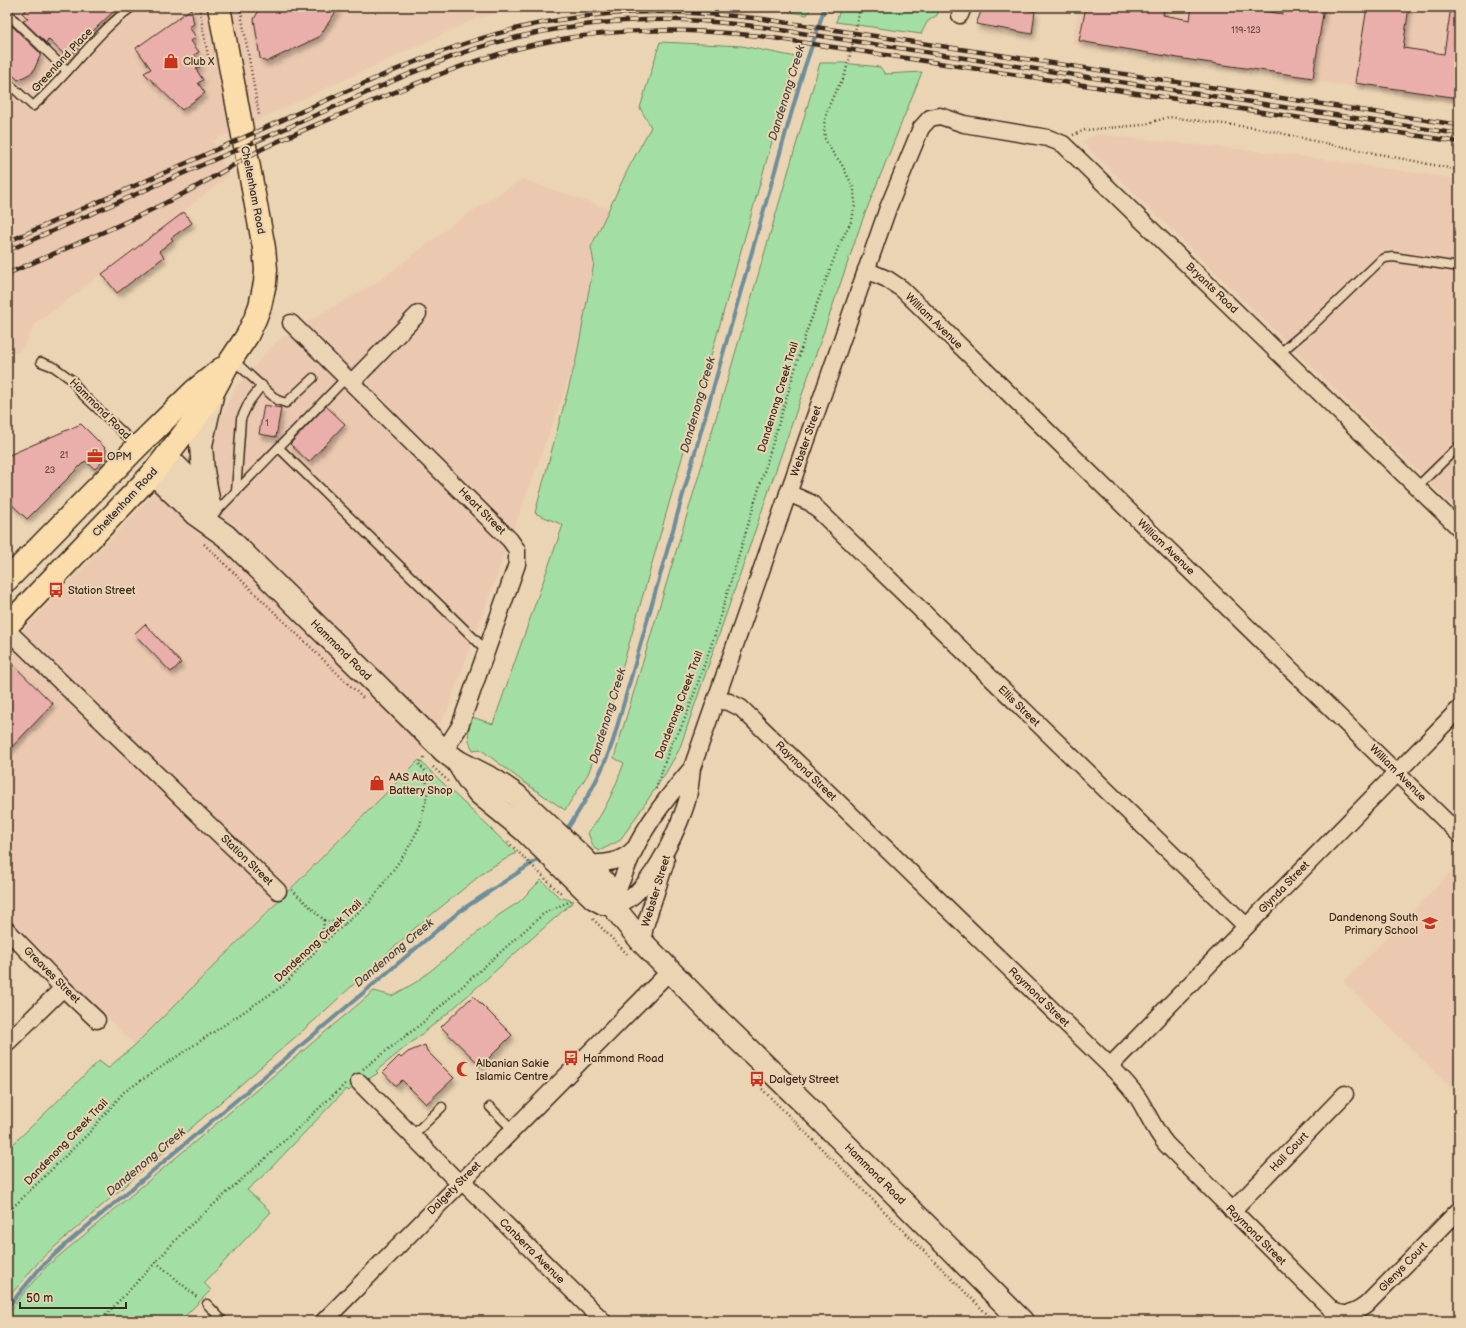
<svg xmlns="http://www.w3.org/2000/svg" width="1466" height="1328" font-family="'Balsamiq Sans',sans-serif">
<style>
.built{fill:#ebc9b0}
.green{fill:#a3dfa5;stroke:#6f8462}
.lines{fill:none;stroke-linecap:round;stroke-linejoin:round}
.stream{stroke:#6c8e9b;stroke-width:4}
.building{fill:#eaafaa;stroke:#3b2a1e;filter:url(#shadow)}
.service-casing{stroke:#3b2a1e;stroke-width:11}
.minor-casing{stroke:#3b2a1e;stroke-width:19}
.secondary-casing{stroke:#3b2a1e;stroke-width:25}
.primary-casing{stroke:#3b2a1e;stroke-width:25}
.path{stroke:#3b2a1e;stroke-width:2.5;stroke-dasharray:1 3;stroke-linecap:butt}
.service{stroke:#ebd4b3;stroke-width:8}
.minor{stroke:#ebd4b3;stroke-width:16}
.secondary{stroke:#ebd4b3;stroke-width:22}
.primary{stroke:#fbddab;stroke-width:22}
.rail-casing{stroke:#3b2a1e;stroke-width:4.5}
.rail{stroke:#ebd4b3;stroke-width:3;stroke-dasharray:9;stroke-linecap:butt}
.labels{text-anchor:middle;dominant-baseline:central;stroke-width:4;stroke-linejoin:round;paint-order:stroke}
.number-label{font-size:9px;fill:#674b41}
.street-label{font-size:11px;fill:#3b2a1e;stroke:#ebd4b3}
.poi-label{font-size:11px;fill:#3b2a1e;stroke:#ebd4b3;text-anchor:start}
.water-label{font-size:12px;font-style:italic;fill:#47433d;stroke:#ebd4b3}
</style>
<defs>
<filter id="shadow"><feDropShadow dx="2.5" dy="4.5" stdDeviation="2" flood-color="#0004"/></filter>
</defs>
<rect width="100%" height="100%" fill="#ebd4b3"/>
<filter id="ink" filterUnits="userSpaceOnUse"><feTurbulence type="fractalNoise" baseFrequency=".025" numOctaves="2"/><feDisplacementMap in="SourceGraphic" scale="8" xChannelSelector="R" yChannelSelector="G"/><feConvolveMatrix kernelMatrix="1 2 1 2 8 2 1 2 1" color-interpolation-filters="sRGB"/></filter>
<g filter="url(#ink)">
<g class="built">
<polygon points="7,7 522,7 475,19 213,141 229,176 61,305 37,322 20,351 7,357"/>
<polygon points="1079,7 1459,7 1459,103 1072,44"/>
<polygon points="1096,134 1292,155 1459,179 1459,511 1082,142"/>
<polygon points="522,179 609,209 591,247 594,263 576,360 448,709 419,760 135,1045 7,919 7,647 132,517 218,423 234,389 276,342 306,322 379,281 457,221"/>
<polygon points="1459,864 1459,1096 1343,982"/>
</g>
<g class="green">
<polygon points="773,7 811,7 807,15 775,9"/>
<polygon points="841,7 940,7 937,15 927,22 921,34 836,22"/>
<path d="M660,42L742,46L796,57L604,732L588,774L565,810L525,783L480,749L473,750C466,738 468,729 472,717L493,724L563,525L535,513L576,360L594,263L591,247L628,169L651,127L640,108Z"/>
<path d="M820,63H843L880,67L885,74L922,72L862,221L684,736L679,750L665,774L628,829L619,841L599,851L594,848L588,833C605,812 615,788 624,763L614,758L728,378Z"/>
<polygon points="419,760 516,853 488,869 415,928 316,1019 42,1258 7,1299 7,1150 99,1061 108,1068 135,1045"/>
<path d="M541,880L559,897L574,901L448,1013L376,1071L378,1073L364,1082L361,1079L349,1091L346,1089L267,1172L247,1190L271,1212L204,1283L211,1290L180,1321H7C7,1309 37,1278 46,1267L374,991L392,996L418,981L499,915L519,902Z"/>
</g>
<g class="lines">
<g class="stream">
<path d="M565,832C585,803 602,774 613,741L803,72L825,7"/>
<polyline points="7,1308 41,1267 65,1245 460,911 543,856"/>
</g>
</g>
<g class="building">
<polygon points="30,7 118,7 96,28 68,58 48,39 46,43 23,21 28,19 22,13"/>
<polygon points="261,7 339,7 319,37 266,62 260,58 254,19"/>
<polygon points="983,7 1010,7 1035,11 1032,34 976,24"/>
<polygon points="1086,7 1117,9 1117,7 1164,7 1163,15 1190,20 1192,7 1237,7 1283,14 1284,7 1324,7 1313,78 1184,59 1079,41"/>
<polygon points="1367,7 1409,7 1403,48 1444,54 1451,7 1459,7 1459,98 1355,83"/>
<polygon points="191,9 194,24 189,27 196,37 191,41 199,52 194,55 201,66 196,69 203,80 198,83 205,93 182,110 144,73 151,69 136,48"/>
<polygon points="11,25 41,54 33,72 18,80 7,69 7,26"/>
<polygon points="184,212 192,223 171,238 173,240 159,251 164,257 117,293 102,274"/>
<polygon points="264,405 281,408 276,437 259,434"/>
<polygon points="326,406 345,424 309,462 290,444"/>
<polygon points="81,424 106,449 106,458 95,469 85,461 27,519 7,500 7,456"/>
<polygon points="145,624 181,663 171,672 134,634"/>
<polygon points="7,659 53,704 7,752"/>
<polygon points="473,996 512,1035 481,1066 441,1027"/>
<polygon points="425,1045 427,1051 454,1078 426,1104 402,1080 396,1086 383,1072 399,1056 401,1058 408,1052"/>
</g>
<g class="lines">
<defs>
<g id="service">
<polyline points="7,13 67,71"/>
<path d="M7,82L33,106C69,75 94,34 132,7"/>
<polyline points="1280,353 1313,325 1380,261 1385,258 1393,257 1459,267"/>
<polyline points="233,360 277,400 286,403 313,378"/>
<polyline points="41,362 54,367 72,380 81,393 137,446"/>
<polyline points="279,448 487,651"/>
<polyline points="1417,487 1459,446"/>
<polyline points="236,492 241,419 249,402 262,385"/>
<polyline points="214,514 347,377"/>
<polyline points="490,1107 513,1130"/>
<polyline points="412,1136 442,1107"/>
<polyline points="207,1304 223,1321"/>
</g>
<g id="minor">
<polyline points="960,15 963,7"/>
<polyline points="866,270 887,279 902,289 1459,834"/>
<polyline points="291,323 510,540 517,550 517,564 460,726 444,751"/>
<polyline points="352,382 418,314"/>
<polyline points="788,493 811,503 1246,926"/>
<polyline points="7,630 278,891"/>
<path d="M716,700L729,702L741,708L1110,1066C1121,1077 1132,1088 1140,1101C1149,1116 1155,1131 1166,1144L1332,1310C1345,1318 1355,1313 1366,1305L1459,1210"/>
<path d="M692,768C670,794 647,822 633,853C625,870 619,888 612,905C645,905 679,828 687,801C690,790 691,779 692,768L888,208L921,128L930,118L940,116L964,124L1048,138L1063,144L1459,528"/>
<path d="M588,863C606,864 621,862 634,849"/>
<polyline points="7,930 63,988 97,1020"/>
<polyline points="642,942 645,926 666,861"/>
<polyline points="7,1043 63,988"/>
<polyline points="1110,1066 1459,709"/>
<polyline points="359,1082 459,1183"/>
<polyline points="462,1181 603,1321"/>
<polyline points="1232,1211 1345,1094"/>
<polyline points="324,1321 670,971"/>
</g>
<g id="secondary">
<polyline points="167,457 191,481 207,502"/>
<polyline points="153,473 195,514 226,536 444,751 457,761 494,780 516,795 584,859 604,882 610,893 612,905 642,942 713,1015 816,1115 1022,1321"/>
<polyline points="209,504 203,471 201,445 212,396"/>
<polyline points="457,761 468,779 479,793 524,830 594,898 603,903 612,905"/>
</g>
<g id="primary">
<polyline points="7,580 137,447 194,391 221,369"/>
<polyline points="7,626 153,473 195,419 212,394 227,366 247,336 255,319 260,306 265,283 266,269 264,248 219,7"/>
</g>
</defs>
<use href="#service" class="service-casing"/>
<use href="#minor" class="minor-casing"/>
<use href="#secondary" class="secondary-casing"/>
<use href="#primary" class="primary-casing"/>
<g class="path">
<polyline points="199,7 208,56"/>
<polyline points="240,7 259,115"/>
<polyline points="1073,135 1085,130 1142,125 1169,117 1264,129 1314,141 1459,170"/>
<polyline points="204,544 364,699"/>
<polyline points="433,767 448,781"/>
<polyline points="656,789 671,744 680,730 688,711 714,637 806,333 839,245 852,220 855,205 854,189 841,163 833,153 825,139 824,125 827,111 834,94 844,77 849,60 859,13 863,7"/>
<polyline points="508,842 557,890 563,894"/>
<polyline points="292,890 324,920 322,944"/>
<polyline points="593,919 627,954"/>
<polyline points="324,920 345,925"/>
<polyline points="363,1069 421,1024 467,982 542,915 548,911 571,901"/>
<polyline points="762,1089 994,1321"/>
<polyline points="7,1213 88,1134 124,1092 284,985 322,944 370,902 406,852 420,826 428,791 425,771 419,764 424,758 426,760"/>
<polyline points="156,1262 198,1298"/>
<polyline points="100,1321 156,1262 183,1232 269,1155 345,1084"/>
</g>
<use href="#service" class="service"/>
<use href="#minor" class="minor"/>
<use href="#secondary" class="secondary"/>
<use href="#primary" class="primary"/>
<defs>
<g id="rail">
<path d="M7,242C100,201 194,160 287,118C374,79 463,35 559,20C630,8 692,11 763,19L1459,125"/>
<path d="M7,251L409,74C430,66 452,56 474,49C542,28 612,18 683,20C709,21 736,24 762,27L1459,134"/>
<path d="M7,274C61,250 117,228 169,201C202,185 232,165 264,148C298,131 334,118 368,103C428,79 488,53 551,41C622,27 690,29 760,36L1459,142"/>
</g>
</defs>
<use href="#rail" class="rail-casing"/>
<use href="#rail" class="rail"/>
</g>
</g>
<defs>
<symbol id="shop-bare" viewBox="-9 -9 18 18"><path d="M-5-2.5h2.3a2.7 3.5 0 0 1 5.4 0H5L5.5 6h-11ZM-1.5-2.5h3a1.5 2.3 0 0 0-3 0Z" fill="#c8321e" stroke="#ebd4b3" stroke-width="2.5" paint-order="stroke"/></symbol>
<symbol id="office-bare" viewBox="-9 -9 18 18"><path d="M-6-3h4V-5.5h4V-3h4V5H-6ZM-1-4.5V-3h2v-1.5ZM-6 0V1H6V0Z" fill="#c8321e" stroke="#ebd4b3" stroke-width="2.5" paint-order="stroke"/></symbol>
<symbol id="bus-bare" viewBox="-9 -9 18 18"><path d="M-5-6H5V4H4V6H2V4H-2V6H-4V4H-5ZM-3.5-4V0h7V-4ZM-3.5 1.2v1.5H-2V1.2ZM2 1.2v1.5H3.5V1.2Z" fill="#c8321e" stroke="#ebd4b3" stroke-width="2.5" paint-order="stroke"/></symbol>
<symbol id="school-bare" viewBox="-9 -9 18 18"><path d="M0-5L7-2L0 1L-7-2ZM-4 1L0 2.5L4 1V4Q0 6-4 4Z" fill="#c8321e" stroke="#ebd4b3" stroke-width="2.5" paint-order="stroke"/></symbol>
<symbol id="mosque-bare" viewBox="-9 -9 18 18"><path d="M3.5-4.9A6 6 0 1 0 3.5 4.9A5 5 0 1 1 3.5-4.9Z" fill="#c8321e" stroke="#ebd4b3" stroke-width="2.5" paint-order="stroke"/></symbol>
</defs>
<g fill-rule="evenodd">
<use href="#shop-bare" x="160" y="50" width="22" height="22"/>
<use href="#office-bare" x="84" y="445" width="22" height="22"/>
<use href="#bus-bare" x="45" y="579" width="22" height="22"/>
<use href="#shop-bare" x="366" y="772" width="22" height="22"/>
<use href="#school-bare" x="1419" y="912" width="22" height="22"/>
<use href="#bus-bare" x="560" y="1047" width="22" height="22"/>
<use href="#mosque-bare" x="453" y="1058" width="22" height="22"/>
<use href="#bus-bare" x="746" y="1068" width="22" height="22"/>
</g>
<g class="labels">
<g class="number-label">
<text x="1246" y="30">119-123</text>
<text x="267" y="423">1</text>
<text x="64" y="455">21</text>
<text x="50" y="470">23</text>
</g>
<g class="street-label">
<text transform="translate(62 60) rotate(-47)">Greenland Place</text>
<text transform="translate(253 190) rotate(79)">Cheltenham Road</text>
<text transform="translate(1212 288) rotate(44)">Bryants Road</text>
<text transform="translate(934 321) rotate(44)">William Avenue</text>
<text transform="translate(778 397) rotate(-73)">Dandenong Creek Trail</text>
<text transform="translate(100 409) rotate(45)">Hammond Road</text>
<text transform="translate(806 441) rotate(-71)">Webster Street</text>
<text transform="translate(125 502) rotate(-47)">Cheltenham Road</text>
<text transform="translate(482 511) rotate(45)">Heart Street</text>
<text transform="translate(1166 547) rotate(44)">William Avenue</text>
<text transform="translate(341 650) rotate(45)">Hammond Road</text>
<text transform="translate(679 705) rotate(-69)">Dandenong Creek Trail</text>
<text transform="translate(1019 706) rotate(44)">Ellis Street</text>
<text transform="translate(806 771) rotate(44)">Raymond Street</text>
<text transform="translate(1398 773) rotate(45)">William Avenue</text>
<text transform="translate(247 860) rotate(44)">Station Street</text>
<text transform="translate(1284 887) rotate(-46)">Glynda Street</text>
<text transform="translate(656 891) rotate(-73)">Webster Street</text>
<text transform="translate(318 941) rotate(-43)">Dandenong Creek Trail</text>
<text transform="translate(52 975) rotate(45)">Greaves Street</text>
<text transform="translate(1039 997) rotate(44)">Raymond Street</text>
<text transform="translate(66 1142) rotate(-46)">Dandenong Creek Trail</text>
<text transform="translate(1289 1152) rotate(-46)">Hall Court</text>
<text transform="translate(875 1174) rotate(45)">Hammond Road</text>
<text transform="translate(454 1188) rotate(-45)">Dalgety Street</text>
<text transform="translate(1256 1235) rotate(45)">Raymond Street</text>
<text transform="translate(532 1251) rotate(45)">Canberra Avenue</text>
<text transform="translate(1403 1267) rotate(-46)">Glenys Court</text>
</g>
<g class="poi-label">
<text x="183" y="61">Club X</text>
<text x="107" y="456">OPM</text>
<text x="68" y="590">Station Street</text>
<text x="389" y="777">AAS Auto<tspan x="389" dy="13">Battery Shop</tspan></text>
<text x="1418" y="917" text-anchor="end">Dandenong South<tspan x="1418" dy="13">Primary School</tspan></text>
<text x="583" y="1058">Hammond Road</text>
<text x="476" y="1063">Albanian Sakie<tspan x="476" dy="13">Islamic Centre</tspan></text>
<text x="769" y="1079">Dalgety Street</text>
</g>
<g class="water-label">
<text transform="translate(787 93) rotate(-73)">Dandenong Creek</text>
<text transform="translate(698 405) rotate(-74)">Dandenong Creek</text>
<text transform="translate(608 716) rotate(-73)">Dandenong Creek</text>
<text transform="translate(394 953) rotate(-40)">Dandenong Creek</text>
<text transform="translate(146 1162) rotate(-40)">Dandenong Creek</text>
</g>
</g>
<rect width="1466" height="1328" fill="none" stroke="#ebd4b3" stroke-width="24"/>
<rect x="12" y="12" width="1442" height="1304" fill="none" stroke="#3b2a1e" stroke-width="1.5" filter="url(#ink)"/>
<path d="M20 1302v6h106v-6" fill="none" stroke="#3b2a1e" stroke-width="2"/>
<text x="26" y="1302" font-size="12" fill="#3b2a1e" stroke="#ebd4b3" stroke-width="3" paint-order="stroke">50 m</text>
</svg>
